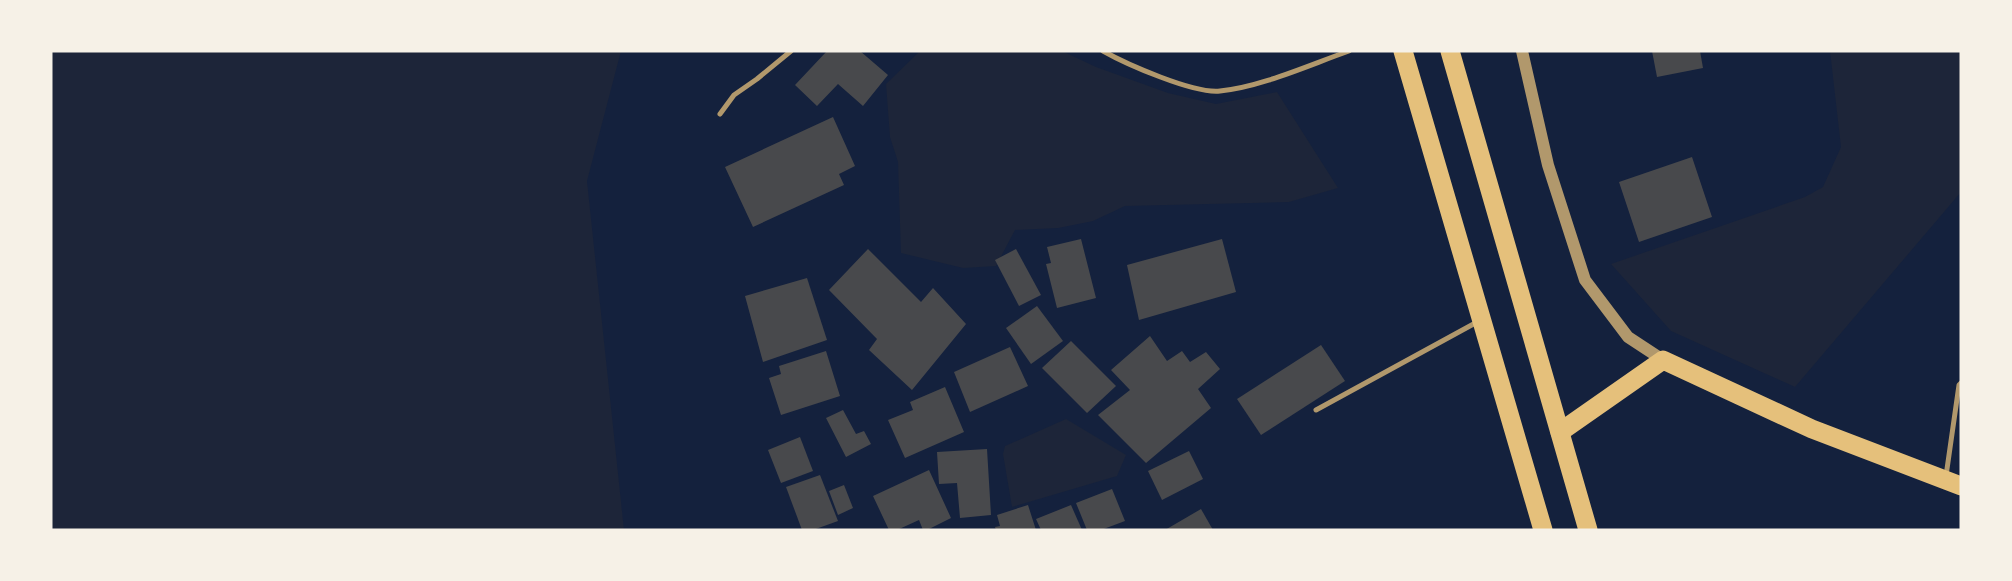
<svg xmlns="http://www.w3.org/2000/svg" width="2012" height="581" font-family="'Archivo Narrow',sans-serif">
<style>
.green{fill:#1d2539}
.building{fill:#48494c}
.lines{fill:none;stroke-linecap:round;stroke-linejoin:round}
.service{stroke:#b1986c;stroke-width:5}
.tertiary{stroke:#b1986c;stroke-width:12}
.trunk{stroke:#e5c07b;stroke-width:19}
</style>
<rect width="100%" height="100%" fill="#14213d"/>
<g class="green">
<polygon points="51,51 621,51 587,181 624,530 51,530"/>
<polygon points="920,51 1062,51 1096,67 1168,93 1216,104 1277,92 1338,188 1289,202 1125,206 1093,221 1058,228 1015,230 996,266 963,268 901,253 898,162 890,137 886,84"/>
<polygon points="1830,51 1961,51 1961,192 1795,387 1671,331 1611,264 1805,197 1823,187 1841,147"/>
<polygon points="1066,419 1126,455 1117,476 1012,507 1003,454 1005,446"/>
</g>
<g class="building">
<polygon points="827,51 860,51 888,75 863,106 838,84 817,106 795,85"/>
<polygon points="1652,51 1700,51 1703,68 1657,77"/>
<polygon points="833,117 855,166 839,174 844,185 753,227 725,167"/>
<polygon points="1692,157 1712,217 1639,242 1619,182"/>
<polygon points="1081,239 1096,298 1057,308 1046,264 1051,263 1047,247"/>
<polygon points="1222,239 1236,292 1139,320 1127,265"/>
<polygon points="868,249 921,302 933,288 966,324 912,390 869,350 877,339 829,290"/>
<polygon points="1016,249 1041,295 1019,306 995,260"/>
<polygon points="807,278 827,340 763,362 745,296"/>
<polygon points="1037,306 1063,341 1031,364 1006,328"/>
<polygon points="1150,336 1167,361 1182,351 1190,362 1206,352 1220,369 1198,389 1211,408 1146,463 1098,415 1130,390 1111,370"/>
<polygon points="1071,341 1116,386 1087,413 1042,368"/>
<polygon points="1321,345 1345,381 1261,435 1237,399"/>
<polygon points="1010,347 1028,386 970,412 954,372"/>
<polygon points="826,351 840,396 781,415 769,378 781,374 779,366"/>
<polygon points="945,387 964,432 905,458 888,420 913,410 910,402"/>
<polygon points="843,410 856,434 864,431 871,444 846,457 826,418"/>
<polygon points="800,437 813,471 781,483 768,450"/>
<polygon points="987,449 991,515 960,518 957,483 939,484 937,452"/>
<polygon points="1189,451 1203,479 1162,500 1148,471"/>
<polygon points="929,470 951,518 927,530 923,530 919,520 897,530 889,530 873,496"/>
<polygon points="820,475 838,521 813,530 802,530 786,487"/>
<polygon points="844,485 853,508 838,515 829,491"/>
<polygon points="1112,489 1125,521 1101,530 1087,530 1076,503"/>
<polygon points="1028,505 1036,530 996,530 995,527 1000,526 997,515"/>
<polygon points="1071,505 1082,530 1041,530 1036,519"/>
<polygon points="1201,509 1213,530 1165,530"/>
</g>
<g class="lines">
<g class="service">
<path d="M1103,51C1126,64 1194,94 1220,91C1261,87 1309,65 1349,51"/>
<polyline points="720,114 734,95 757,79 791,51"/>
<polyline points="1316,410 1479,321"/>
<polyline points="1946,476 1959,385 1961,383"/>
</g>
<polyline class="tertiary" points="1522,51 1548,165 1585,280 1628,337 1663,360"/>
<g class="trunk">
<polyline points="1403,51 1543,530"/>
<polyline points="1450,51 1588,530"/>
<polyline points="1560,432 1663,360 1812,429 1961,486"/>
</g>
</g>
<rect width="2012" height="581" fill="none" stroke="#f6f1e7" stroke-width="105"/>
</svg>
